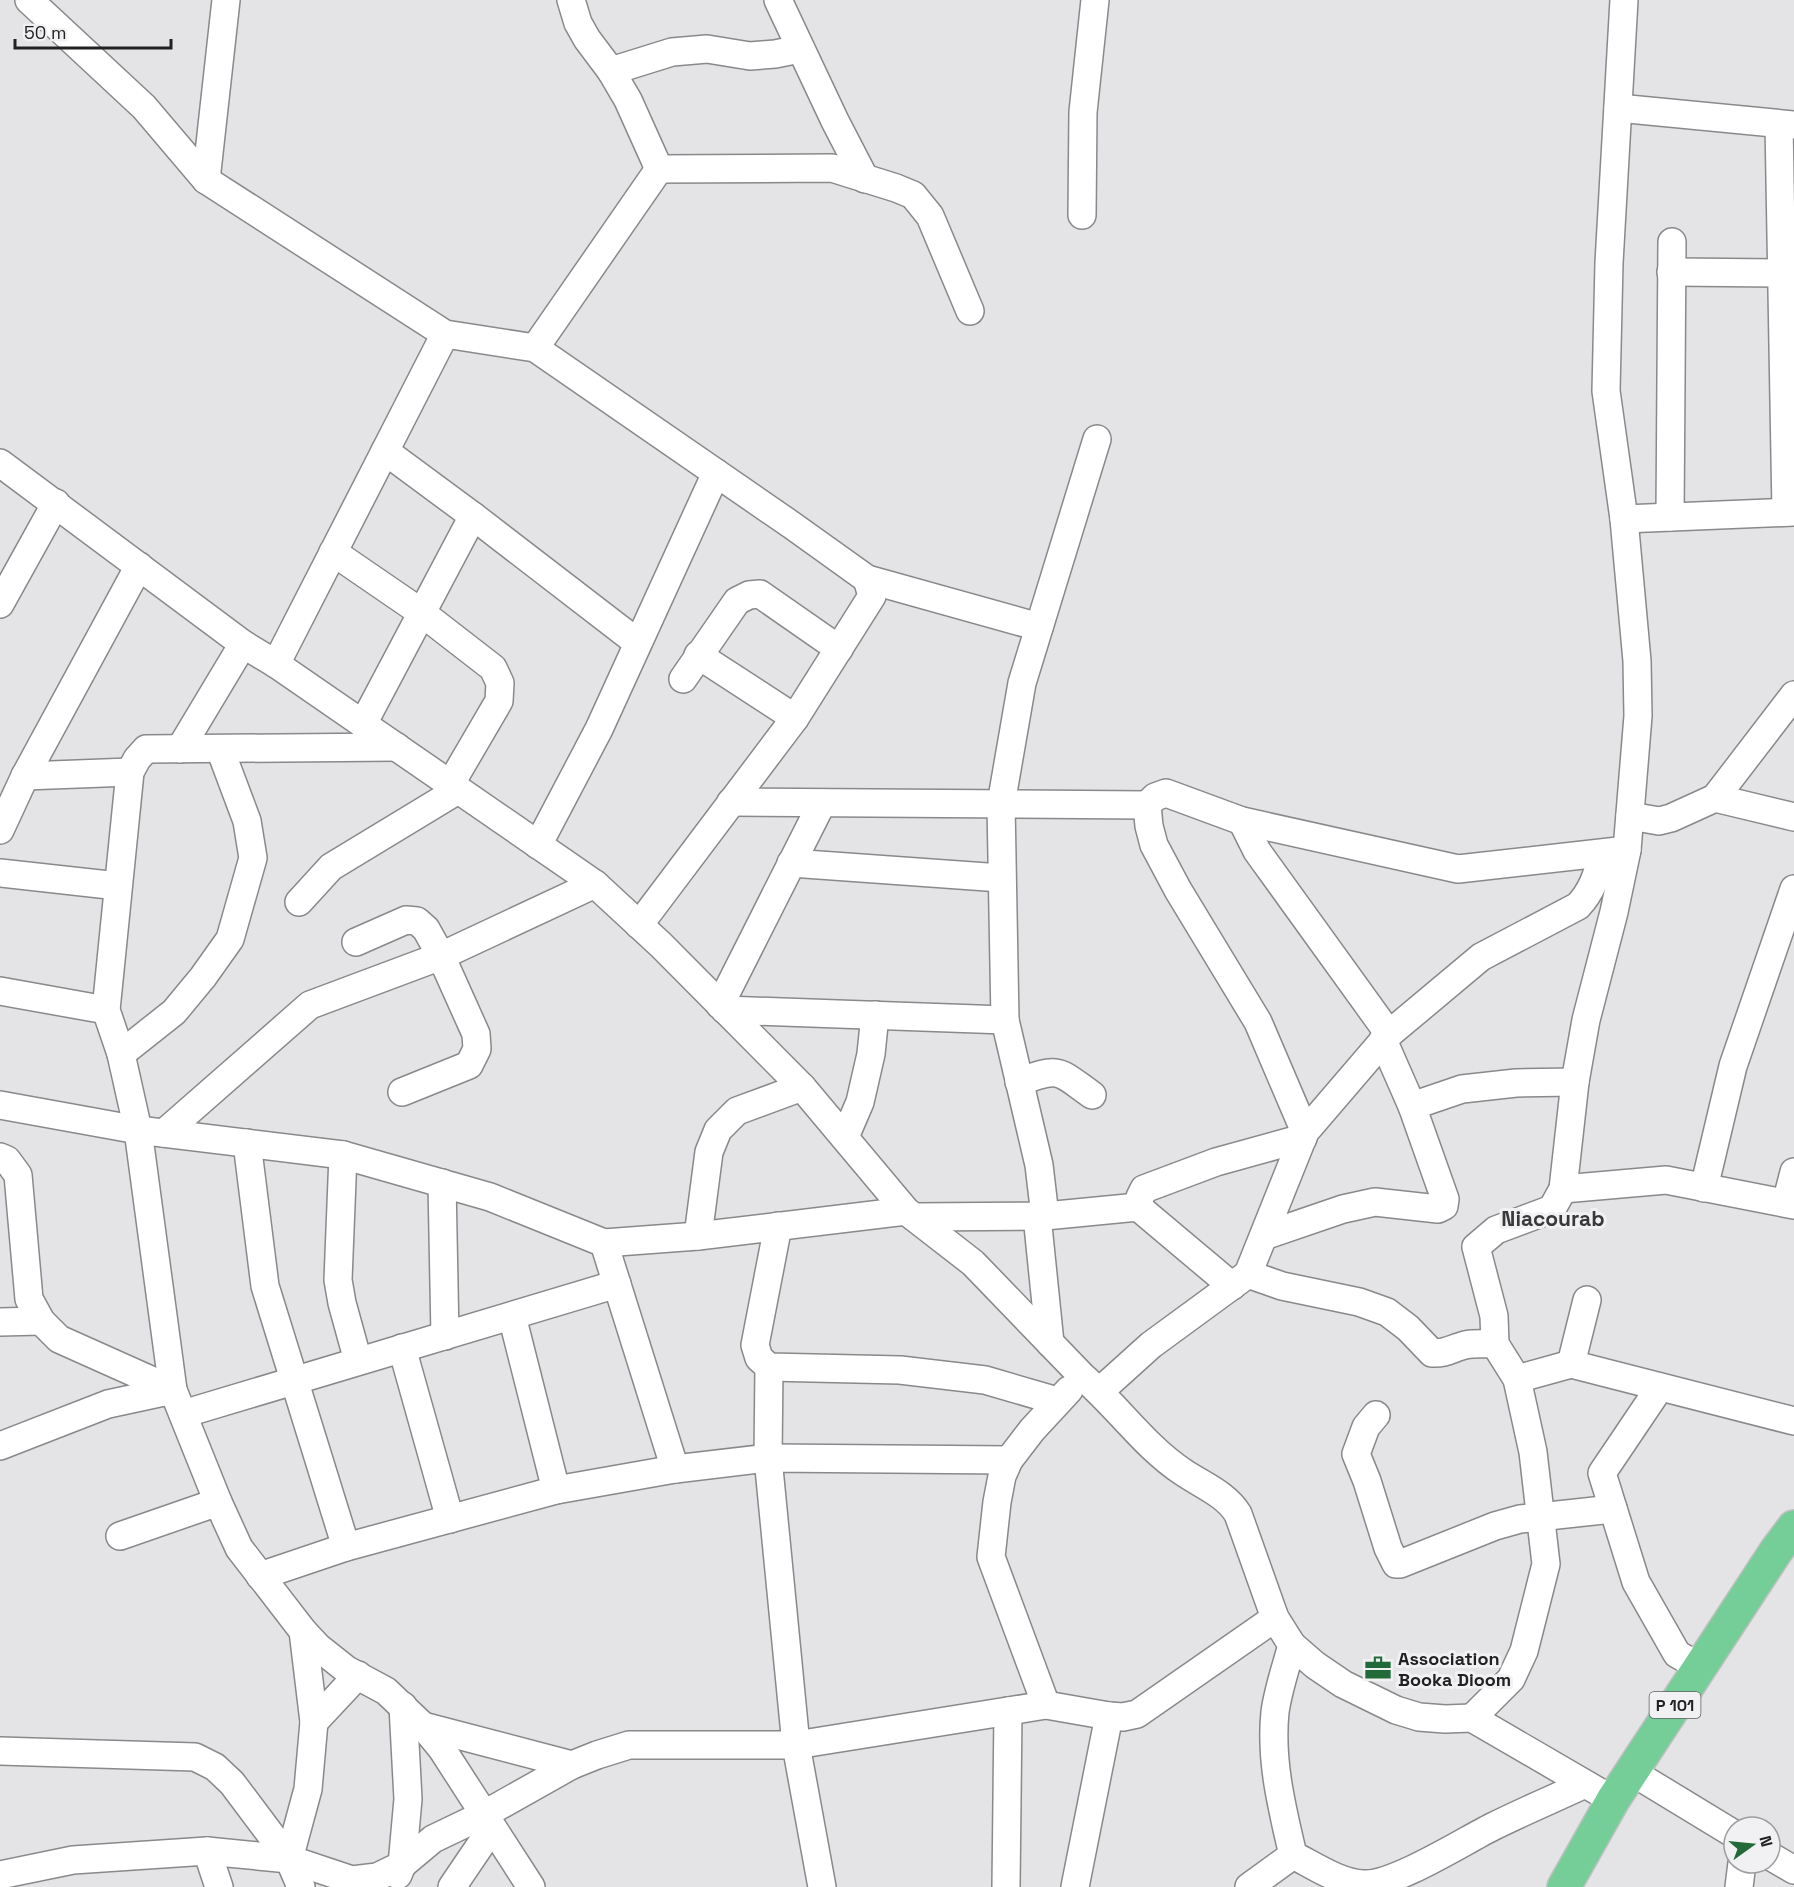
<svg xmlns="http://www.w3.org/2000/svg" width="1794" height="1887" font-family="'Space Grotesk',sans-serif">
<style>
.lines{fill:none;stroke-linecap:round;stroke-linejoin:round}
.minor-casing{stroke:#89888b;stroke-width:30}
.major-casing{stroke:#c1c1c1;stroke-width:36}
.minor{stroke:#fff;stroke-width:27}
.major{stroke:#75ce98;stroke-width:33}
.labels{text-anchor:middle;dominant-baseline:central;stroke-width:6;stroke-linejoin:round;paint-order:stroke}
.shield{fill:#f1f0f3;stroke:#5f5f61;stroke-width:1.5}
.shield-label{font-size:16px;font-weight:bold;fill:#212122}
.poi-label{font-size:18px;font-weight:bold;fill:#212122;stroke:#f1f0f3;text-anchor:start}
.quarter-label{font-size:21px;font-weight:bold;fill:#39383a;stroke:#f1f0f3}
</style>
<rect width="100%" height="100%" fill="#e4e3e6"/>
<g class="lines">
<defs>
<g id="minor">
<polyline points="29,0 144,107 206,180 445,334 535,348 793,526 867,579 1039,627"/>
<polyline points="571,0 578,23 587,39 611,71 628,100 659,169"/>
<polyline points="778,0 835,121 865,179"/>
<polyline points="611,71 672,52 707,49 750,56 775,54 800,49"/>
<polyline points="1618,108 1794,125"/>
<polyline points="1779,124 1786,512"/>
<polyline points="659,169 832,168 896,188 913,195 930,216 970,311"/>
<polyline points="206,180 226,0"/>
<polyline points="1082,215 1083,112 1095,0"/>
<polyline points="1671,272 1794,273"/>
<polyline points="535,348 659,169"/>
<polyline points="385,451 473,516 638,643"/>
<path d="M0,463L243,644L276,664L595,884L661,945L802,1087L906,1211L973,1263L1083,1377C1118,1407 1145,1447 1183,1472C1202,1485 1226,1494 1238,1514L1275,1618L1292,1645L1315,1665L1343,1684L1396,1710L1419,1717L1445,1719L1472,1718L1613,1800"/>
<polyline points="1670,517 1672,242"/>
<polyline points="1624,519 1794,512"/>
<polyline points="333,552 422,613 493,668 500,683 499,701 450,785"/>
<polyline points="0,604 56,503"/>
<polyline points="698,655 795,718"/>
<polyline points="276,664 445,334"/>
<polyline points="683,679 737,601 749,595 760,594 839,649"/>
<polyline points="363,724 473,516"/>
<polyline points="180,749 243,644"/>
<polyline points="25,776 130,772"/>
<polyline points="1715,798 1794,817"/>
<polyline points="731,802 1147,805"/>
<polyline points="1630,816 1659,821 1671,818 1715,798 1794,695"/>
<polyline points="1242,821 1257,851 1389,1034"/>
<polyline points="0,830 25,776 139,566"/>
<polyline points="538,845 599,729 716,473"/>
<polyline points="791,863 1001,878"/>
<polyline points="0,873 118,886"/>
<polyline points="299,902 331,867 458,790"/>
<polyline points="639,925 795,718 872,596 867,579"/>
<polyline points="356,942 406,920 417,921 426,929 441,956 476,1034 477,1049 469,1065 402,1092"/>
<polyline points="0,991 106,1010"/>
<polyline points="720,1005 822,803"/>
<polyline points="725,1010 1005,1020 1001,804 1022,683 1097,439"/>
<polyline points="1005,1020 1039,1165 1045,1216"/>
<polyline points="121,1054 174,1012 203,977 230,939 253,858 247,821 220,749"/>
<path d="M1019,1082C1061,1066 1058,1071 1092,1095"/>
<polyline points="0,1105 138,1130 343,1155 490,1197 604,1243 698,1236 906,1211"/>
<polyline points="1412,1106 1462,1089 1516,1083 1575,1082"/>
<polyline points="1305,1132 1258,1022 1178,890 1154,845 1149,826 1147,805 1155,797 1166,793 1242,821 1458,869 1627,850"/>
<polyline points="164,1133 310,1005 441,956 595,884"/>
<polyline points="845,1137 860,1102 871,1054 875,1015"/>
<polyline points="247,1143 265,1286 346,1547"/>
<polyline points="343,1155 338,1280 342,1303 358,1361"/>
<polyline points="0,1157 7,1160 18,1175 29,1299 41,1321 59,1339 173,1390 218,1502 239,1548 303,1631 314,1722 308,1789 289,1859 301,1887"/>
<polyline points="442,1183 445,1336"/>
<polyline points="1704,1188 1733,1066 1794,889"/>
<polyline points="1563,1189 1666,1180 1794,1205"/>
<polyline points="1786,1203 1794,1172"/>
<polyline points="1138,1207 1140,1197 1144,1189 1216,1162 1303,1138"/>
<polyline points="1037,1216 1050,1343"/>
<polyline points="914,1217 1045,1216 1138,1207 1232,1286"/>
<polyline points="778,1226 755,1345 759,1358 769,1367 900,1370 985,1380 1057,1401"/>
<polyline points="698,1236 709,1152 718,1130 737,1111 802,1087"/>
<polyline points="1264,1236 1343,1209 1375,1202 1438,1209 1444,1206 1445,1199 1412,1106 1383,1040"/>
<polyline points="604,1243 675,1469"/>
<path d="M1248,1274L1282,1286L1359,1302L1387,1312L1408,1328L1432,1353C1445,1354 1453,1348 1465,1345C1475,1343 1485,1344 1495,1344"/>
<polyline points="512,1316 556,1490"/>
<polyline points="0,1322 41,1321"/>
<polyline points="402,1348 450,1519"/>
<polyline points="1571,1364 1587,1300"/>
<polyline points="769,1367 768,1458 796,1745 822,1887"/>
<polyline points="1517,1379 1571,1364 1794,1421"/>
<polyline points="1660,1387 1602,1473 1636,1582 1677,1654 1700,1667"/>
<path d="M1100,1391L1151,1345L1248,1274L1305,1132L1389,1034L1481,957L1578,906C1593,890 1597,874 1603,854"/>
<polyline points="183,1414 617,1284"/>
<polyline points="1376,1415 1366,1427 1356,1454 1367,1481 1388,1548 1396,1564 1400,1564 1495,1526 1520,1519 1613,1509"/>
<polyline points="0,1446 108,1404 173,1390 138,1130 121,1054 106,1010 130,772 137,759 146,749 397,747"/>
<polyline points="120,1536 218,1502"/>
<polyline points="260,1576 346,1547 556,1490 675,1469 768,1458 1009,1460"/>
<polyline points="303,1631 318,1647 347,1670 386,1691 423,1726 442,1749 531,1887"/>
<path d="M1292,1645C1286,1667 1278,1690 1275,1712C1270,1761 1282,1808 1293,1855C1313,1865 1341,1884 1364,1884C1393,1886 1464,1841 1492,1827C1522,1812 1553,1799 1583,1785"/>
<polyline points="1046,1705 991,1557 997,1502 1002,1476 1009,1460 1032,1430 1069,1390"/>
<polyline points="1472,1718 1511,1679 1524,1651 1546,1564 1533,1452 1517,1379 1495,1344 1494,1316 1476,1247 1496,1230 1552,1209 1563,1189 1575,1082 1586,1020 1614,912 1627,850 1638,716 1637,661 1624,519 1606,391 1609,263 1624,0"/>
<polyline points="314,1722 358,1675"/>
<polyline points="423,1726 572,1765"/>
<polyline points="0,1751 195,1757 215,1767 232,1783 289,1859"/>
<polyline points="1632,1772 1734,1834"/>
<polyline points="207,1851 219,1887"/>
<polyline points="1770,1856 1794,1870"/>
<polyline points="0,1875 73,1860 207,1851 289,1859 352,1880 377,1877 402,1865 433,1839 483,1815 572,1765 597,1755 629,1745 796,1745 1046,1705 1109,1716 1123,1717 1137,1714 1275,1618"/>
<polyline points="398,1875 402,1865 408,1799 403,1706"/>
<polyline points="452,1887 492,1828"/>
<polyline points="1006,1887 1008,1711"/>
<polyline points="1075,1887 1109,1716"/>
<polyline points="1249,1887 1293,1855"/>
<polyline points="1739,1887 1742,1863"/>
</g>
<polyline id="major" points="1564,1887 1613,1800 1776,1551 1794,1527"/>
</defs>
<use href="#minor" class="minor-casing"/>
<use href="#major" class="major-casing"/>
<use href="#minor" class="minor"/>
<use href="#major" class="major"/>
</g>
<defs>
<symbol id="office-bare" viewBox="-9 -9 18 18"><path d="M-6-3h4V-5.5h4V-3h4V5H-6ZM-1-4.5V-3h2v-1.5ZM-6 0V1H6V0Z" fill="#226b38" stroke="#f1f0f3" stroke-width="2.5" paint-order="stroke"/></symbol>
</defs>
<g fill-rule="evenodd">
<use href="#office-bare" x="1359" y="1649" width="38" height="38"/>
</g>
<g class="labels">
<rect class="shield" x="1649.5" y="1692" width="51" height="26" rx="4.5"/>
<g class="shield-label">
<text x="1675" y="1705">P 101</text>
</g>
<g class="poi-label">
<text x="1398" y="1658">Association<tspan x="1398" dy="21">Booka Dioom</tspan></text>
</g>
<g class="quarter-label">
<text x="1553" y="1218">Niacourab</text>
</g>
</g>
<g transform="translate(1752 1845) rotate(75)"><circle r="28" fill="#f1f0f3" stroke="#9e9d9f" stroke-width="1.5"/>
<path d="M0-4.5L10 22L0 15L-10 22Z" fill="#226b38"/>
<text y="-9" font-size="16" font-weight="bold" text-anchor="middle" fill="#212122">N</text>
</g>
<path d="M15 39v9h156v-9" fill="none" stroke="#212122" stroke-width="3"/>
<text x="24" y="39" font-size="18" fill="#212122" stroke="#f1f0f3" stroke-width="4.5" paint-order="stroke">50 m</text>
</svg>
